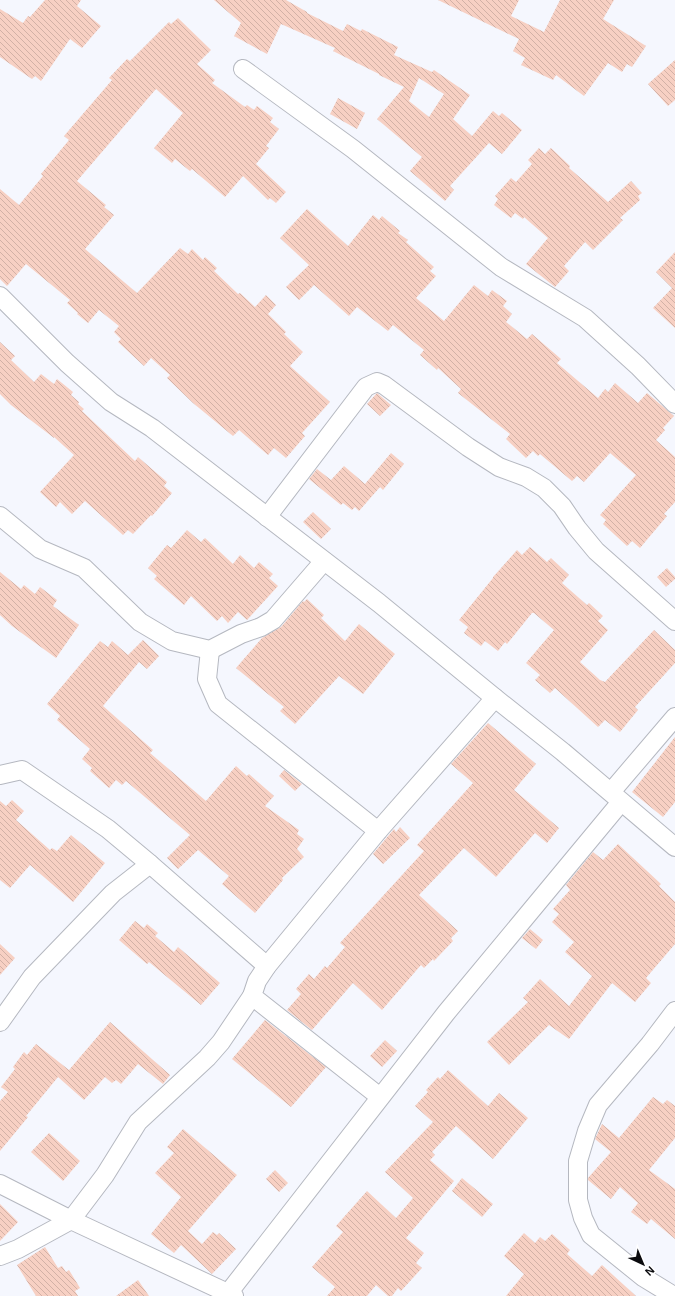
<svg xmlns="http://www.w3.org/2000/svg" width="675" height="1296" font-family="Helvetica,sans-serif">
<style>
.building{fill:url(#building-back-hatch);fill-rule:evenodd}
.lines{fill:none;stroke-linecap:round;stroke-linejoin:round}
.minor-casing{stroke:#b5b8c0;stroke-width:20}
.minor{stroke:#fff;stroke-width:18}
</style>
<defs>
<pattern id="building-back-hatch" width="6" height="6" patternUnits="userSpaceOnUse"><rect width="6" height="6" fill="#f7d0c3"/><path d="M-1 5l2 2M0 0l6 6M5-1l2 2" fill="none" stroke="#d2b1a6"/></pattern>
</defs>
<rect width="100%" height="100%" fill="#f5f7fe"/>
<g class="building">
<polygon points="45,0 81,0 77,6 101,26 82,48 70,39 41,81 35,76 32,79 0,57 0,9 23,23 28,16 30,17"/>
<path d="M214,0H286L307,12V13L343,31L347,24L361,31L362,29L398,47L394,55L432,72L434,70L470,95L453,119L472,136L493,111L499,116L502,113L522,130L502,154L489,143L450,186L454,190L445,201L410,171L422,157L377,119L404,87L379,75V74L333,51L335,48L281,24L267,54L234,36L241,23ZM419,78L444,94L429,117L409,101Z"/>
<polygon points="438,0 519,0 511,16 544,32 560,0 614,0 603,19 646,46 632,67 627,64 622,72 608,63 584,96 556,75 553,80 521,65 525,58 513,51 519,39"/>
<polygon points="178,18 211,50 197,64 215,80 212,83 245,107 247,105 254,110 257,106 273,118 270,122 279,129 266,146 269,148 256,164 286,192 276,203 270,198 268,200 243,176 225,197 192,169 190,171 175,159 172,163 154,148 183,113 156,89 77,181 106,205 104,207 114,215 85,249 137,293 180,248 188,254 192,249 203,260 205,257 217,268 214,271 238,294 240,293 255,307 266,295 276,305 268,314 286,332 284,334 303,352 290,366 330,402 302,433 305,436 286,458 274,448 268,455 239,430 233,436 193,403 167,378 170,375 151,358 144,366 118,342 121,339 114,332 119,326 99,310 88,323 77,314 78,313 67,303 70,300 26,264 7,286 0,279 0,189 19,205 43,176 41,174 69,140 64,136 112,80 109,78 127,59 130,61 169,22 171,24"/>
<polygon points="675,60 675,100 668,106 648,84"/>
<polygon points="338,98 365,113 357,129 330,114"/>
<polygon points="539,148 545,154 551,148 570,166 569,168 608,202 631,181 642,193 638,196 640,200 620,218 623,220 593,250 585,242 564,266 569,271 555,287 526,264 548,238 524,217 523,219 515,213 511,218 494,205 498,199 495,196 511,178 516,182 532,164 528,160"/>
<polygon points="307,209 348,246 373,215 379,220 382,216 400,231 398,233 408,240 406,242 434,267 430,271 436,276 416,298 444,321 474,285 488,296 492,290 507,301 503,306 512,314 506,322 527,339 532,334 561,359 557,363 598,398 605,389 608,392 615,383 638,403 647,393 674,416 663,428 665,430 656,440 675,457 675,502 664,514 667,516 640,548 632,541 627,546 603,524 606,520 600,515 636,475 610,453 584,482 577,476 572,481 540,454 538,456 533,451 526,458 506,439 510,434 458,393 461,389 438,368 437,370 420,355 424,350 393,325 388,331 357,307 349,316 314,285 299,300 286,287 309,265 280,238"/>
<polygon points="675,252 675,328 653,308 672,288 656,272"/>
<polygon points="0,342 15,356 11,360 34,382 41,374 54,384 57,379 73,392 71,395 79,402 78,404 84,409 82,411 135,461 138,457 167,482 164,486 172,493 152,516 151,515 133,534 128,530 123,535 85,501 72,514 60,502 56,507 40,492 74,455 54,437 54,438 11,405 0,394"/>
<polygon points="377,393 391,405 380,416 367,404"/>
<polygon points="391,453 404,464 383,490 380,487 359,511 355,507 352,510 343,503 341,505 309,479 317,469 331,480 344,466 365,484"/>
<polygon points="313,512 331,529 321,539 303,522"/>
<polygon points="187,530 201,542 205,538 233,564 240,555 254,568 259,562 273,574 269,578 278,586 247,620 238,612 228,623 222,616 217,621 191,596 184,605 154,579 157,576 148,568 167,545 171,548"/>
<polygon points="530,547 547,562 551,558 569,575 562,583 587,605 589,603 603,616 598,621 608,630 580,662 600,680 605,682 654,630 675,650 675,663 635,707 638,710 620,732 605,720 598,727 555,688 550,693 535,680 540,675 526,663 554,630 534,613 532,613 507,644 505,642 498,651 485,641 481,646 464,633 468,627 459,620 493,578 493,577 517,550 522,555"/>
<polygon points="667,568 675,577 675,579 666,587 657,577"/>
<polygon points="0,572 21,589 24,585 35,594 40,587 57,600 53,606 79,625 56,658 12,626 0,615"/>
<polygon points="307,599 324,615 321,618 345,641 359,624 395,654 363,694 339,676 295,724 280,711 284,707 236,668 262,638 281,627 303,601 304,602"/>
<polygon points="143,640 159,656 147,669 139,662 103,706 153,750 150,753 206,801 236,766 247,776 249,774 274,796 265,806 299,830 297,834 304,839 297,849 304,857 282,878 283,880 255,913 222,884 229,876 198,850 178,869 167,858 190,835 126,781 122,785 116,780 109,788 90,771 92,768 82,759 90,749 57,720 60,716 47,704 100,641 108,647 112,641 128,655"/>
<polygon points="488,723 536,764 514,790 559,828 547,843 535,833 496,877 464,848 463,849 419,895 458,931 451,938 453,941 434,961 433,959 424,968 421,965 382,1010 353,983 312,1030 287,1010 301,994 296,989 309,974 314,979 325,966 327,968 345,947 340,943 424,851 417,845 473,783 451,764"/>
<polygon points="675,737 675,802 663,817 632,792"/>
<polygon points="284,770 302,784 295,791 279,776"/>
<polygon points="12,800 24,811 16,820 50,850 52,848 57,851 71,835 105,863 73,902 30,865 10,888 0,880 0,801 6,806"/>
<polygon points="400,827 410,838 383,864 373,854 394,829 396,832"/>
<polygon points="618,844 661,884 659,886 675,902 675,944 646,978 651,983 635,1002 612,983 569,1039 549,1025 509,1065 487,1042 528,1002 523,998 540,979 569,1006 592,976 565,952 574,942 552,922 559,914 553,909 570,890 566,885 593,852 603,860"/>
<polygon points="135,921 144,928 147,924 158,933 155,936 174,952 178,947 220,983 201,1005 149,962 147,964 119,940"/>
<polygon points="530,929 543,940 536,949 522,938"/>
<polygon points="0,944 15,958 0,975"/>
<polygon points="265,1020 326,1067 291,1107 232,1059"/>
<polygon points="110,1022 170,1075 163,1084 138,1064 121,1084 116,1080 112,1083 105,1077 84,1100 58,1077 26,1116 28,1117 0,1151 0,1101 8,1092 1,1087 15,1069 13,1067 24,1052 27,1055 36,1044 69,1070"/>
<polygon points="385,1040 397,1051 382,1067 370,1056"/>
<polygon points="448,1070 488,1106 499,1093 528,1118 493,1159 456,1126 432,1152 435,1155 430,1160 454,1181 406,1238 424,1253 416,1263 422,1268 401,1291 398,1288 392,1296 388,1296 376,1285 367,1296 327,1296 335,1287 312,1267 343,1232 336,1226 367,1191 396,1218 413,1198 385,1172 433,1122 415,1106 428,1092 426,1090 438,1077 440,1079"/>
<polygon points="653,1097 663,1104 667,1100 675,1106 675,1138 649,1170 675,1189 675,1239 651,1219 647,1224 631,1212 638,1203 620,1187 611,1199 588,1180 588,1178 611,1152 595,1139 602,1124 619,1138"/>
<polygon points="183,1129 237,1175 188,1231 202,1244 213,1232 217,1235 219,1233 236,1249 212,1274 181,1245 174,1253 151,1234 181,1197 155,1173 174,1153 167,1147"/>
<polygon points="49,1133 80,1161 63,1181 31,1152"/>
<polygon points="275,1170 288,1183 279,1192 266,1179"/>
<polygon points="462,1178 493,1204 482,1217 452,1191"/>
<polygon points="0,1204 18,1222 0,1241"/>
<polygon points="524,1233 535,1243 540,1237 545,1241 552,1234 570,1250 567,1254 592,1276 602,1265 636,1296 506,1296 524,1274 504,1256"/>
<polygon points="45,1247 58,1268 62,1266 66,1272 69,1270 80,1288 75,1291 78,1296 36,1296 17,1265"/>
<polygon points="138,1280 149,1296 116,1296"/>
</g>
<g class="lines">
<defs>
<g id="minor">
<polyline points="243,69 353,149 501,267 585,318 638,366 675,404"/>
<polyline points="0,296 67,363 111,402 152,428 379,603 495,698 563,752 675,847"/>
<polyline points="0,516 40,549 84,568 140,622 172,641 210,650 241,634 261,627 273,620 324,561"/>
<polyline points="267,517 366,387 377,382 384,385 468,447 499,467 526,477 544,488 562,506 577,528 596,551 675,621"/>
<polyline points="210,650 207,679 218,704 378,831"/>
<polyline points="0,775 22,770 108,829 150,864 267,966"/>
<polyline points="611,792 675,717"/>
<polyline points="0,1022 32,977 113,893 150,864"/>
<polyline points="380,1097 252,996 257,981 267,966 378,831 495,698"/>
<polyline points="0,1184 71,1220 234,1296"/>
<polyline points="0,1256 18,1249 71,1220 105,1175 138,1122 207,1058 221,1042 252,996"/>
<polyline points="226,1296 446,1013 621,802"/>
<polyline points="674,1296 643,1277 591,1235 583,1218 578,1200 578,1161 587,1131 598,1105 650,1044 675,1011"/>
</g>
</defs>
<use href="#minor" class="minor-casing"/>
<use href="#minor" class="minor"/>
</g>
<g transform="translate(643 1264) rotate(136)" stroke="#ffffff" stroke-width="3" paint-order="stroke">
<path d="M0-3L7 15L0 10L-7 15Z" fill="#0b0b0e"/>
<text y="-6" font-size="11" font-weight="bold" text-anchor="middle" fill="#0b0b0e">N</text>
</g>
</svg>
